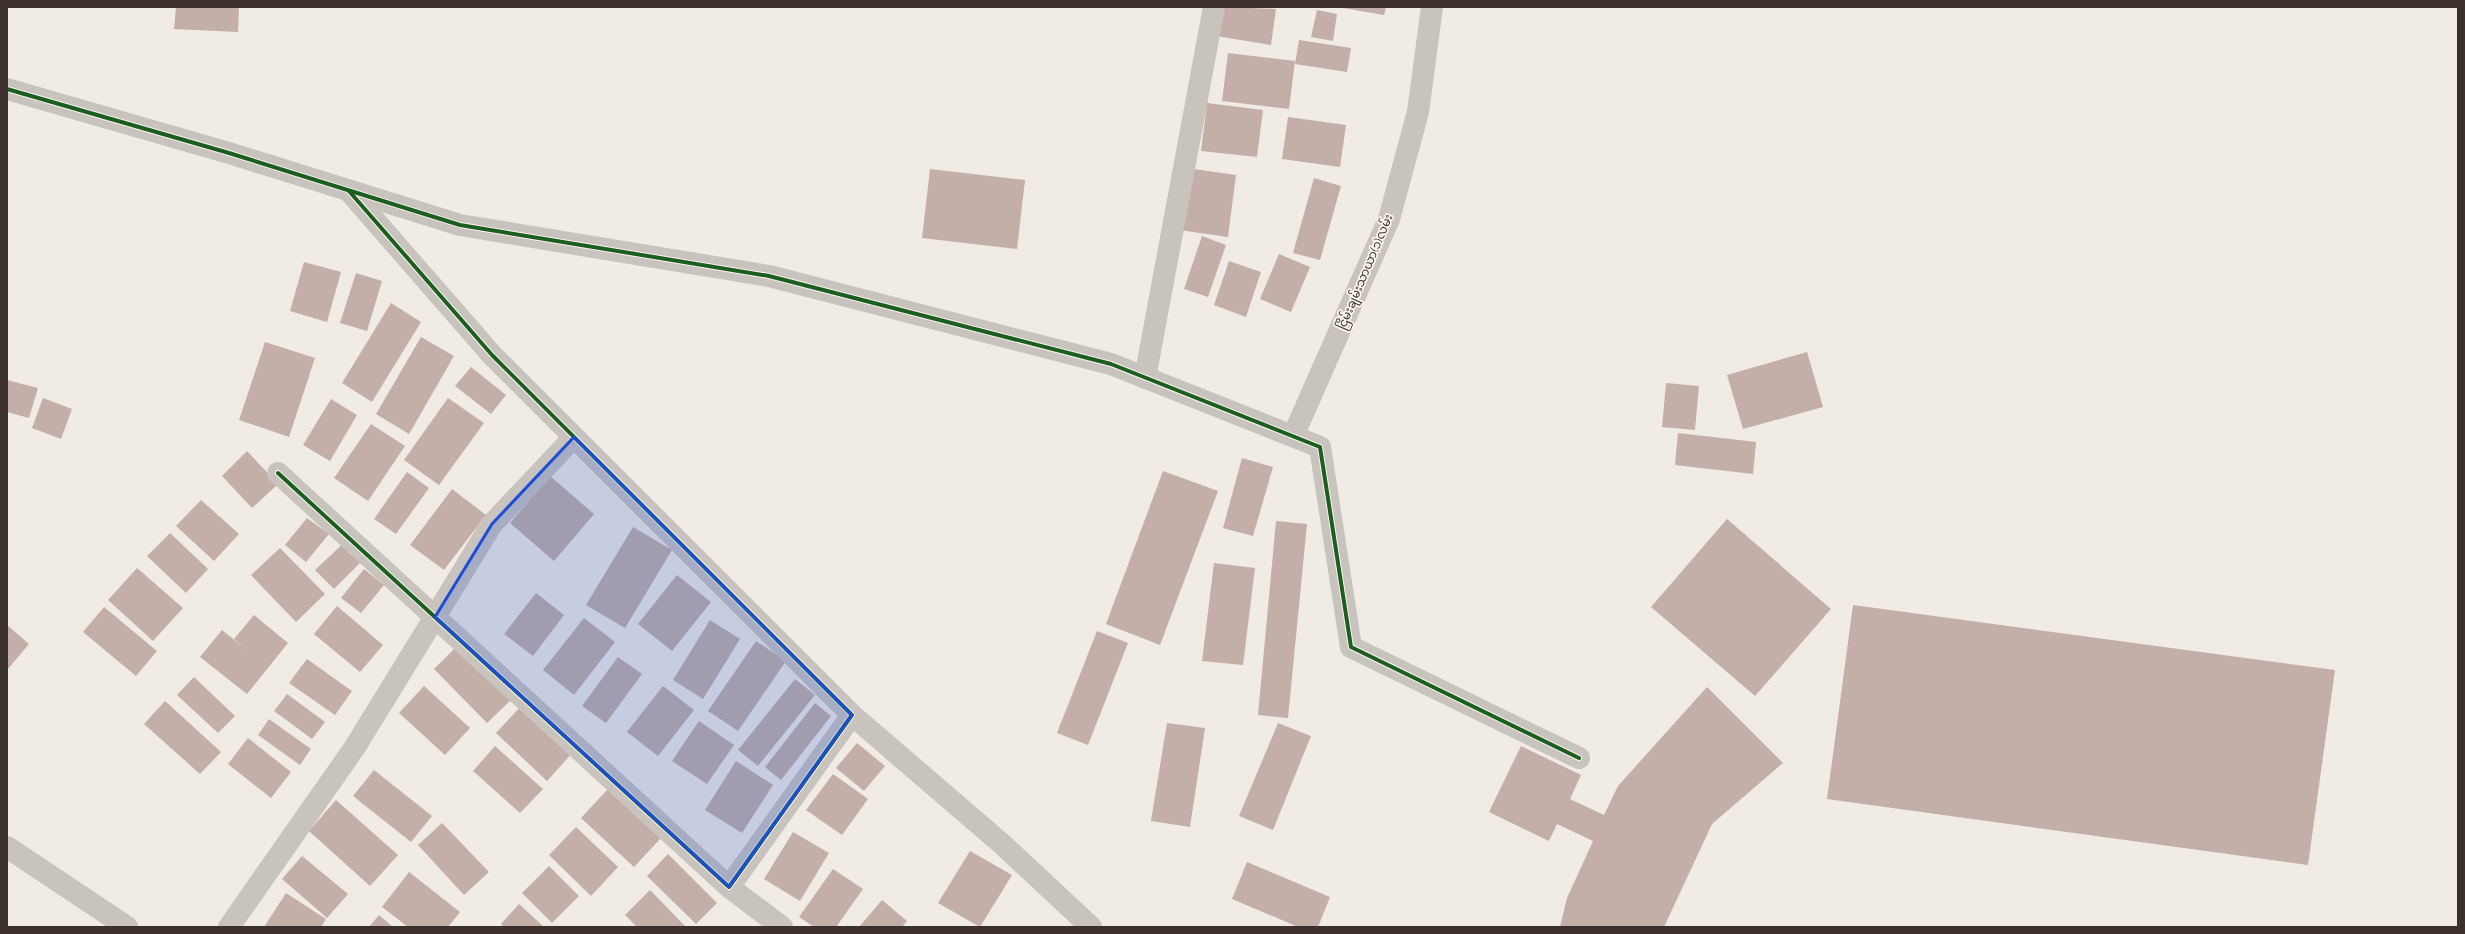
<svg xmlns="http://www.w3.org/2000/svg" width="2465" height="934" font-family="Raleway,'Noto Sans Myanmar',sans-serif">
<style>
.building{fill:#c3afa7}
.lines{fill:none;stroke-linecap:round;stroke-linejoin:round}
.minor{stroke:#c9c3be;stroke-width:22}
.cycleway-casing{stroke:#fbf5ee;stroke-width:6}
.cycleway{stroke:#1b5e20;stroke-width:4}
.marked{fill:#1d4ed8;fill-opacity:0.2;stroke:#1d4ed8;stroke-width:3;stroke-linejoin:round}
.labels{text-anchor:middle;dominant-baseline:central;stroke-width:3.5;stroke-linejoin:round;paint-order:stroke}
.street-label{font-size:12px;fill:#3b302b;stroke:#fbf5ee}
</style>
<rect width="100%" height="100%" fill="#f0ebe5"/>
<g class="building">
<polygon points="176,7 239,7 238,32 174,29"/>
<polygon points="1221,7 1276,9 1271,45 1216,36"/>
<polygon points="1337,7 1386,7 1384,15"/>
<polygon points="1317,10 1337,14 1333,41 1311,37"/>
<polygon points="1299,40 1351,48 1347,72 1295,64"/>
<polygon points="1228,53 1295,61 1289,109 1222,101"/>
<polygon points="1207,103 1263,110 1257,157 1201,151"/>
<polygon points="1288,117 1346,125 1340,167 1282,159"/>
<polygon points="1187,168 1236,175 1228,237 1179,230"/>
<polygon points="930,169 1025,180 1017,249 922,238"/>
<polygon points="1314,178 1341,186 1320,260 1293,253"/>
<polygon points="1202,236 1226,245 1208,297 1184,289"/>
<polygon points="1279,254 1310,267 1291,312 1260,299"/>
<polygon points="1229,261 1261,272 1246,317 1214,305"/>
<polygon points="304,262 341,272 327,322 290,311"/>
<polygon points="356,273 382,281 367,331 340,323"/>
<polygon points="391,303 421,322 372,402 342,383"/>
<polygon points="421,337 454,356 409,434 376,414"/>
<polygon points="265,342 315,358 289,437 239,420"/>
<polygon points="1807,352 1823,407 1743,429 1727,375"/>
<polygon points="471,367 506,395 491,414 455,386"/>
<polygon points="7,380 38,388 29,418 7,412"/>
<polygon points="1666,383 1699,386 1695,430 1662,427"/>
<polygon points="43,398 72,409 61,439 32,428"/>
<polygon points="448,398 484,423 439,485 404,460"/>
<polygon points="331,399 357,415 330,461 303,445"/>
<polygon points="371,424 405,446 368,501 334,478"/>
<polygon points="1678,433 1756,442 1753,474 1675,465"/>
<polygon points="247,451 278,484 252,508 222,476"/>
<polygon points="1242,458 1273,467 1253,536 1223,528"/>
<polygon points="1163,471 1218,491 1160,645 1106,624"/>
<polygon points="407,472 429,488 396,534 374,519"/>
<polygon points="550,476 594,514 554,561 510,523"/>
<polygon points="452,489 486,515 444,570 410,545"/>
<polygon points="201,500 239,534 214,561 176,526"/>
<polygon points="307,518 329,534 306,562 285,545"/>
<polygon points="1727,519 1831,609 1755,696 1651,607"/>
<polygon points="1276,521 1307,524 1288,718 1258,715"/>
<polygon points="633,527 672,550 625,628 586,605"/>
<polygon points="170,533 208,569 186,593 147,556"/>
<polygon points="346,541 364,559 334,589 315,570"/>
<polygon points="280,548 325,594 296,622 251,575"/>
<polygon points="1214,563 1255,568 1243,665 1202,661"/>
<polygon points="137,568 183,608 153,641 108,600"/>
<polygon points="364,569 384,585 361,613 341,598"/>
<polygon points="677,575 711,602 672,651 638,624"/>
<polygon points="536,593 564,615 533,656 504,634"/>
<polygon points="1853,605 2335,670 2308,865 1827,799"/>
<polygon points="337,606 383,645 360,672 314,634"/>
<polygon points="104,607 157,651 136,676 83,632"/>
<polygon points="254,615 288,643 247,694 200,657 222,630 247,650 234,639"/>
<polygon points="584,618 615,642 574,695 543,670"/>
<polygon points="710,620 740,639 703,699 673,680"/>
<polygon points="7,625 29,644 7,670"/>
<polygon points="1097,631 1128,643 1088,745 1057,733"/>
<polygon points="756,641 786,661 738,731 708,711"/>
<polygon points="460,643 514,697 487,723 434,669"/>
<polygon points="618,657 642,674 606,723 582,706"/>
<polygon points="307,659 352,691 335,715 289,683"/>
<polygon points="194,677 235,716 218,733 177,695"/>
<polygon points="795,679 815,695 758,766 738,750"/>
<polygon points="424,686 470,728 445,755 399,713"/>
<polygon points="663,686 694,710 658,756 627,732"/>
<polygon points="1707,687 1783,763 1712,824 1664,927 1560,927 1567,898 1593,841 1557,824 1549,841 1489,812 1521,746 1581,775 1570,799 1604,815 1618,786"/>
<polygon points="287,694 325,722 312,739 274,711"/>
<polygon points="165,701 221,752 200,774 144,724"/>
<polygon points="815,703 831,716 781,780 765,767"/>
<polygon points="522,705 573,752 547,781 496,733"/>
<polygon points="269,719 311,749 300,765 258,735"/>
<polygon points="699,721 734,745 707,784 672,761"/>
<polygon points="1167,723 1205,728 1190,827 1151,821"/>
<polygon points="1278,723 1311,736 1273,830 1239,816"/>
<polygon points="248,738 291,772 271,798 228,764"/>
<polygon points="857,743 885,766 864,791 836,768"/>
<polygon points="495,746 543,789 520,813 473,771"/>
<polygon points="736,761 773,785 742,833 705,810"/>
<polygon points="374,770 432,816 411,842 353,796"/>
<polygon points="833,774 868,799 842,835 806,810"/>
<polygon points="608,789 661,838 634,867 581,818"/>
<polygon points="336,800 398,855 370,886 309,831"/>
<polygon points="442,823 489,872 464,895 418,845"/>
<polygon points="576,827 618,867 591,896 549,855"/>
<polygon points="793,832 829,853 800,901 764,879"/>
<polygon points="970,851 1012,875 980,927 938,903"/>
<polygon points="668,854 717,903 696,924 647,876"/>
<polygon points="302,856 348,894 327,918 282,879"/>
<polygon points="1247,862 1330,897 1318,927 1298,927 1232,899"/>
<polygon points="549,866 579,896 552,923 522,893"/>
<polygon points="833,869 863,889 836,927 814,927 799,917"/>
<polygon points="409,872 460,912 448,927 408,927 382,907"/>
<polygon points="650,890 686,927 637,927 625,915"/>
<polygon points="286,893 326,919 321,927 264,927"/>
<polygon points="882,900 907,921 902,927 859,927"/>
<polygon points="519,904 544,927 504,927 501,924"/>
<polygon points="379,915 393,927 369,927"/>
</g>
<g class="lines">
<g class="minor">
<polyline points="7,89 229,153 460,225 769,276 1111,364 1320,447 1351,647 1579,758"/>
<polyline points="1145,378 1214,7"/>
<polyline points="1293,436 1389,219 1418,112 1432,7"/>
<polyline points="278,473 729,887 852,715 492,355 349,191"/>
<polyline points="852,715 1002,844 1091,927"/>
<polyline points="7,847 127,927"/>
<polyline points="729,887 782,927"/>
<polyline points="229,927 355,747 492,524 574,437"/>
</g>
<defs>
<g id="cycleway">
<polyline points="7,89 229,153 460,225 769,276 1111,364 1320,447 1351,647 1579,758"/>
<polyline points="278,473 729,887 852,715 492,355 349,191"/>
</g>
</defs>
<use href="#cycleway" class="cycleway-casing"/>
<use href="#cycleway" class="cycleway"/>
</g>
<path class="marked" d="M574,437L852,715L729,887L435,617L492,524Z"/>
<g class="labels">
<g class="street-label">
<text transform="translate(1365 272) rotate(-67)">ငြိမ်းချမ်းသာယာ(၁)လမ်း</text>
</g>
</g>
<rect width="2465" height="934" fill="none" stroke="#3b302b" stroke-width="16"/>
</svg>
